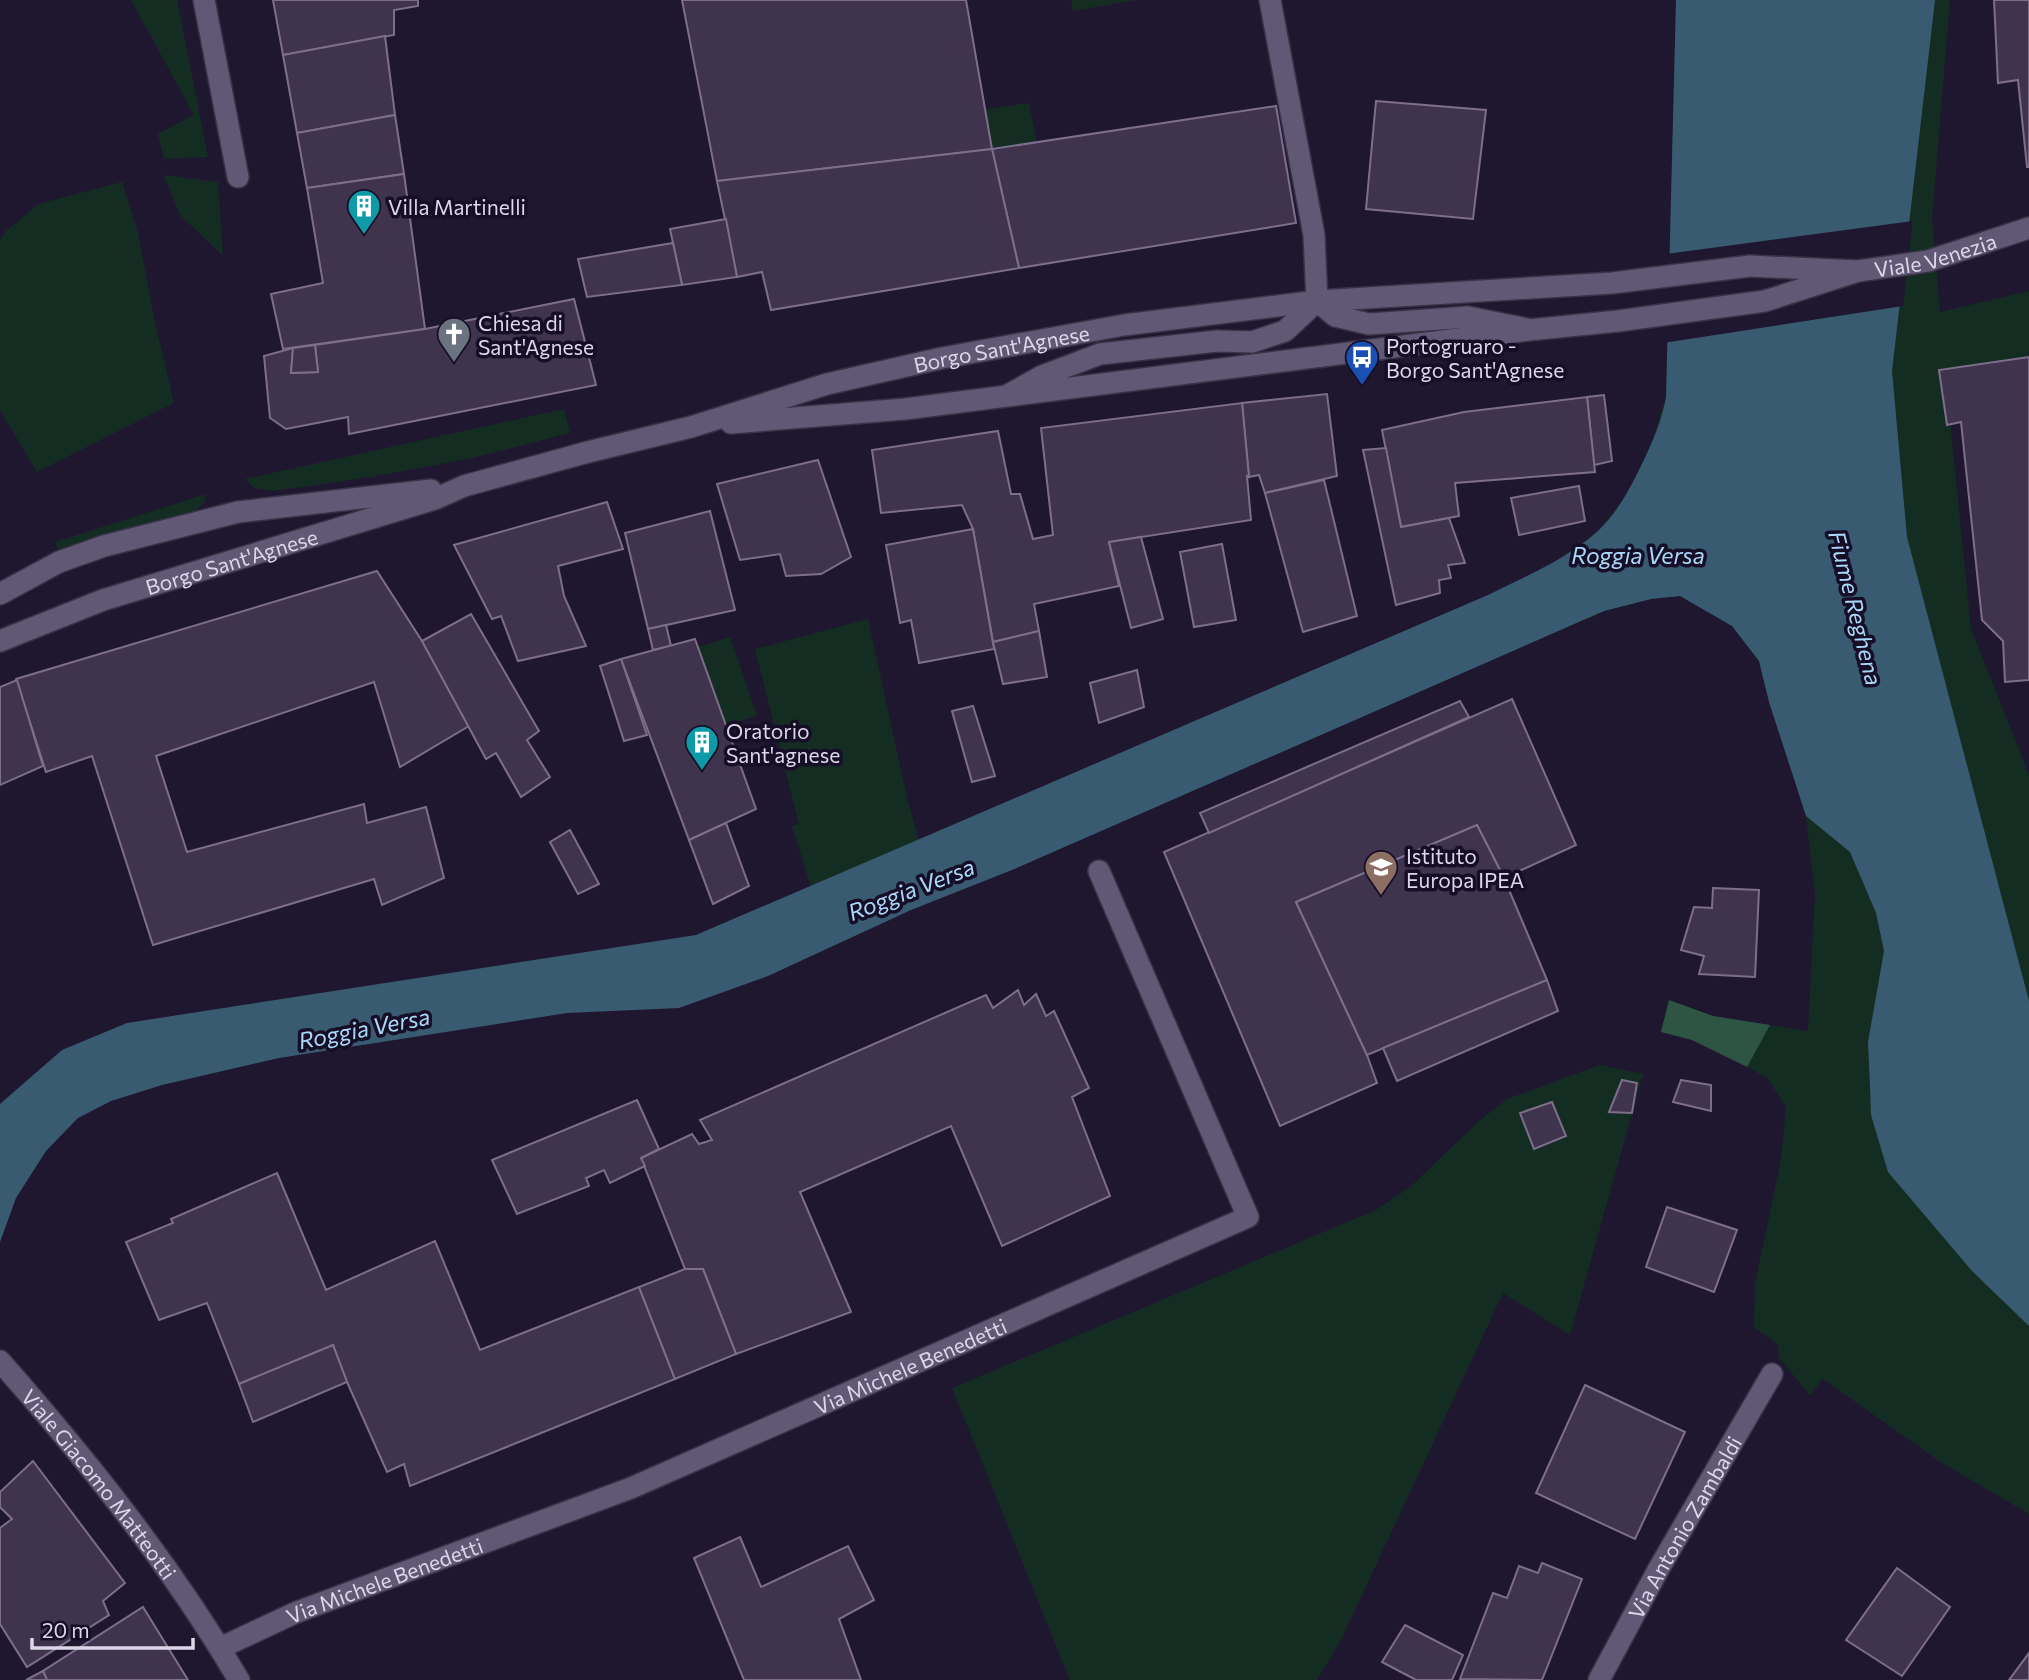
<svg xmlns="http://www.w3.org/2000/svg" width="2029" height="1680" font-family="Commissioner,sans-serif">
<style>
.green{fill:#142d22}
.forest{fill:#2e5544}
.water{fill:#395b71}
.pier{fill:#1f1730}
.building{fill:#40334e;stroke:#7d6e8c;stroke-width:2}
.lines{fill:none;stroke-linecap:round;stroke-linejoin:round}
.lane-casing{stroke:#373245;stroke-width:24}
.street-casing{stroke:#373245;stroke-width:24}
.secondary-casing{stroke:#373245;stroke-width:24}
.lane{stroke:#615876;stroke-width:21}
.street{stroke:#615876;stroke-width:21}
.secondary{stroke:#615876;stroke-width:21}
.labels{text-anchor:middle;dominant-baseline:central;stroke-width:7;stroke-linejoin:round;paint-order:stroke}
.poi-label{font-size:21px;fill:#dcd7e9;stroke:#160e26;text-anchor:start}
.street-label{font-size:21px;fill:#dcd7e9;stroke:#160e26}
.water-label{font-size:23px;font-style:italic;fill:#a9d8f8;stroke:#160e26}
</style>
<rect width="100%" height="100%" fill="#1f1730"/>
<g class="green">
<polygon points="131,0 177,0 208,157 164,159 158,134 194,115"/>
<polygon points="1071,0 1136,0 1073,11"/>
<polygon points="1676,0 1950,0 1932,218 1940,312 2029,291 2029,357 1945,370 1971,629 2029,775 2029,1514 1939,1461 1823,1379 1810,1395 1779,1358 1778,1345 1754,1327 1755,1284 1781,1159 1786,1107 1768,1079 1731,1057 1692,1040 1661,1032 1669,1000 1713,1016 1808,1031 1815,895 1806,816 1759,661 1732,626 1680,596 1651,599 1604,611 1589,619 1551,564 1598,532 1629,491 1651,445 1666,397"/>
<polygon points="1029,103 1037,143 992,149 985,109"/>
<polygon points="164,175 218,182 223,256 180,215"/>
<polygon points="122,182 138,233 154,318 174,403 37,472 0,410 0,240 7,230 39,204"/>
<polygon points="564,409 570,433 473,458 371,477 274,491 254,488 245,479"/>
<polygon points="206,494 204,503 194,511 59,553 55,542"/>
<polygon points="868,619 908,802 919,840 811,887 792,826 799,824 755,649"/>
<polygon points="730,637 757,716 724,726 698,647"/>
<polygon points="1600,1065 1643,1074 1570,1335 1503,1293 1341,1640 1317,1680 1070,1680 952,1388 1376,1210 1410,1187 1479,1121 1507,1099"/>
</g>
<polygon class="forest" points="1669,1000 1713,1016 1770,1025 1747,1067 1692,1040 1661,1032"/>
<path class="water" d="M1676,0H1935L1892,371L1907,537L2029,1001V1326L1972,1271L1888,1172L1871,1115L1870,1086L1868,1042L1884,951L1876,913L1850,852L1806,816L1769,702L1759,661L1732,626L1680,596L1651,599L1604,611L1012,870L911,910L768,976L679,1008L567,1013L279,1058L162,1085L111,1101L78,1118L46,1151L16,1198L0,1242V1104L62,1050L127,1023L696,935L1488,595C1526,576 1568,559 1599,530C1619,511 1631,486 1643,462C1653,441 1662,420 1666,397Z"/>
<polygon class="pier" points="1913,221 1903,306 1663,343 1666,254"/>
<g class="building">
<polygon points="273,0 418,0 418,6 394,10 394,35 283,55"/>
<polygon points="682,0 966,0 992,149 717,181"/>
<polygon points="1994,0 2029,0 2029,167 2027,167 2018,80 1998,83"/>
<polygon points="385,36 395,115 297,133 283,55"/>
<polygon points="1376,101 1486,110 1473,219 1366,209"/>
<polygon points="1276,106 1296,223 1019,268 992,149"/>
<polygon points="395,115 404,174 307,188 297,133"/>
<polygon points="992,149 1019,268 771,310 762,272 737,277 717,181"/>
<polygon points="404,174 425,329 283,349 271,294 323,283 307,188"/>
<polygon points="726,219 737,277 682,285 670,229"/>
<polygon points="673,243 682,285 587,297 578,259"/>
<polygon points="574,299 596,385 349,434 348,417 286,429 270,418 264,356 293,348 291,373 318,372 315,345 425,329"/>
<polygon points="315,345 318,372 291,373 293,348"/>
<polygon points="2029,357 2029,680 2005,682 2003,641 1982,620 1961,422 1947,425 1939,370"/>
<polygon points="1327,394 1337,476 1265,493 1259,475 1249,477 1242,403"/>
<polygon points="1604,395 1612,461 1594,465 1587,397"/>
<polygon points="1587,397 1595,472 1455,483 1459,516 1401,527 1382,430 1464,412"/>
<polygon points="1242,403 1249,477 1247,476 1251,520 1109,542 1119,586 1034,604 1039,631 993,642 973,529 962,505 881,513 872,450 998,431 1011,494 1020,494 1033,539 1053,535 1041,428"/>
<polygon points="1386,448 1401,527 1449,518 1465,563 1448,565 1451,578 1439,580 1440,593 1396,605 1363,450"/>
<polygon points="818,460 851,557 821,574 786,576 780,554 740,560 717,484"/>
<polygon points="1324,480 1357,616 1303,632 1265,493"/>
<polygon points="1579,486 1585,521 1519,535 1511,498"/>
<polygon points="607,502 623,549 558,566 564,596 586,646 518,661 501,616 492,619 454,545"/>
<polygon points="710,511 735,610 648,629 625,533"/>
<polygon points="973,529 994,649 919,663 911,620 900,623 886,545"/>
<polygon points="1141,537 1163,619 1131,628 1109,542"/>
<polygon points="1222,544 1236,620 1194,627 1180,552"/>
<polygon points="377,571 422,641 469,726 400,767 374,682 156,756 187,852 364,804 367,823 426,807 444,878 382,905 374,879 153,945 92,756 46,772 16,679"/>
<polygon points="471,614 539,731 527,740 550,777 521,797 496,753 486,759 422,641"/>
<polygon points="666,625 671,646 653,650 648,629"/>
<polygon points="1039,631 1047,677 1003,684 993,642"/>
<polygon points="695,639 756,809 689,840 621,659"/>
<polygon points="621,659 647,735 624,741 600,666"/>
<polygon points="1137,670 1144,707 1099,723 1090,683"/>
<polygon points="17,680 43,766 0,785 0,687"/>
<polygon points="1512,699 1576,845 1504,878 1477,825 1296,902 1367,1055 1377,1083 1280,1126 1164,852"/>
<polygon points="1460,701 1469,717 1209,833 1200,813"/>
<polygon points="973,706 995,776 972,782 952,711"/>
<polygon points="726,823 749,886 713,904 689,840"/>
<polygon points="1477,825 1504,878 1547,980 1367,1055 1296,902"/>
<polygon points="570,830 599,884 578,894 550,842"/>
<polygon points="1713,888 1759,890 1755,977 1699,974 1704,956 1681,950 1694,907 1712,908"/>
<polygon points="1547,980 1558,1011 1397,1081 1383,1048"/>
<polygon points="1018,990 1024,1005 1036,994 1046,1016 1054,1011 1089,1088 1072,1097 1110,1196 1002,1246 951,1126 800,1192 851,1312 736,1354 703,1269 685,1269 641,1158 692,1134 699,1144 712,1140 700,1120 986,995 993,1008"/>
<polygon points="1622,1080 1637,1083 1632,1113 1609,1112"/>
<polygon points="1681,1080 1711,1085 1711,1111 1673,1102"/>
<polygon points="637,1100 659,1149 641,1158 645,1166 610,1183 604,1170 586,1178 589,1186 517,1214 492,1160"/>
<polygon points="1552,1102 1566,1136 1534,1149 1520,1113"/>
<polygon points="277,1173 326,1290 435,1241 480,1350 639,1287 675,1379 410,1486 404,1464 387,1472 347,1382 333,1345 239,1384 207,1303 159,1320 126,1242 173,1223 171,1219"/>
<polygon points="1667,1207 1737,1230 1714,1292 1646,1267"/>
<polygon points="685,1269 703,1269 736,1354 675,1379 639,1287"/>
<polygon points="333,1345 347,1382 253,1422 239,1384"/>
<polygon points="1585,1385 1685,1432 1635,1539 1536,1493"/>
<polygon points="33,1461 125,1583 103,1601 109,1615 27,1667 0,1624 0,1528 12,1519 0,1507 0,1492"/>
<polygon points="740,1537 761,1587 848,1546 874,1600 839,1619 861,1680 744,1680 694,1558"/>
<polygon points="1542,1563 1582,1579 1542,1680 1460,1679 1493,1593 1507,1598 1519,1566 1538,1573"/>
<polygon points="1897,1568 1950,1607 1902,1676 1846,1640"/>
<polygon points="143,1607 188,1680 47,1680 43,1671"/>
<polygon points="1405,1625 1463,1655 1452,1680 1416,1680 1382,1662"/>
<polygon points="2029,1653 2029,1680 2009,1680"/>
<polygon points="43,1671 47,1680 26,1680"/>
</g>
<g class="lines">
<defs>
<g id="lane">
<polyline points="204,0 238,177"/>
<polyline points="1270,0 1314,235 1317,301"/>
</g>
<g id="street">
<polyline points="1008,395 1042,376 1100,354 1217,341 1252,342 1285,331 1317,301 1335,316 1369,324 1468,317 1527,329"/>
<path id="s1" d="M220,1648L297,1612L631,1488L1248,1217L1099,871"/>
<path id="s2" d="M1599,1680L1658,1570L1772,1374"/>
</g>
<g id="secondary">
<path id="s3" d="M731,423L905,409L1529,330L1618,321L1765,301L1858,271L1928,261L2029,228"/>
<polyline points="0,594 59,562 104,546 238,512 431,490"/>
<path id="s4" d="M0,641L103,600L435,499L464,486L588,452L691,427L827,384L942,358L1124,325L1317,301L1612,283L1750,266L1858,271"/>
<path id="s5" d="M0,1361C88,1461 171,1565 239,1680"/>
</g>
</defs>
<use href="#lane" class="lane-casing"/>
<use href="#street" class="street-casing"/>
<use href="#secondary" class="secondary-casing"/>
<use href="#lane" class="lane"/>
<use href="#street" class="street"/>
<use href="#secondary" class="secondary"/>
</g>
<defs>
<symbol id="building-pin" viewBox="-11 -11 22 30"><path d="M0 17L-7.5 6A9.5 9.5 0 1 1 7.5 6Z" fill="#0f9aa8" stroke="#160e26"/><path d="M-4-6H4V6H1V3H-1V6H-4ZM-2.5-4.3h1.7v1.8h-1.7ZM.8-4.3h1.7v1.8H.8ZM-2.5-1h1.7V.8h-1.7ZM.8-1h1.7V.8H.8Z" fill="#fff"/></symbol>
<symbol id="church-pin" viewBox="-11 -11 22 30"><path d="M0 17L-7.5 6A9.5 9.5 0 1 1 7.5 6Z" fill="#6b7280" stroke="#160e26"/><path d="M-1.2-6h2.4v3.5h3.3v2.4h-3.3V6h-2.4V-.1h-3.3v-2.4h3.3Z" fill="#fff"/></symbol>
<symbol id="bus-pin" viewBox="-11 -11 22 30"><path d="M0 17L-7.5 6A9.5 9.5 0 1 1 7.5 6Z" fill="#1a4fb4" stroke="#160e26"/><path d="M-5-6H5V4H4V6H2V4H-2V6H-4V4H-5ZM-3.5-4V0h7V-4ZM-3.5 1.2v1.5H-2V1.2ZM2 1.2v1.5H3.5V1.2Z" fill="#fff"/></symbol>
<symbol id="university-pin" viewBox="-11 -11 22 30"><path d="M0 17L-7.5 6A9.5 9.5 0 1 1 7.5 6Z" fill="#8d6e63" stroke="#160e26"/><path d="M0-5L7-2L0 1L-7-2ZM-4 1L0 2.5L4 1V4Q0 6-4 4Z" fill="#fff"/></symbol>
</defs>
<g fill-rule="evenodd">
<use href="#building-pin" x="345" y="187" width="38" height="52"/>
<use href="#church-pin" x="435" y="315" width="38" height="52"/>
<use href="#bus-pin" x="1343" y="338" width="38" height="52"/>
<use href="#building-pin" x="683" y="723" width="38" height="52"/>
<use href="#university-pin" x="1362" y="848" width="38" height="52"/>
</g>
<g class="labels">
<g class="poi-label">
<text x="388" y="206">Villa Martinelli</text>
<text x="478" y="322">Chiesa di<tspan x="478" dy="24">Sant'Agnese</tspan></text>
<text x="1386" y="345">Portogruaro -<tspan x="1386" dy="24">Borgo Sant'Agnese</tspan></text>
<text x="726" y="730">Oratorio<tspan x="726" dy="24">Sant'agnese</tspan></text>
<text x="1406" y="855">Istituto<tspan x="1406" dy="24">Europa IPEA</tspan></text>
</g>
<g class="street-label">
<text stroke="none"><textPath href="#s3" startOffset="1218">Viale Venezia</textPath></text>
<text stroke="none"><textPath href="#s4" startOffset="1045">Borgo Sant'Agnese</textPath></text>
<text stroke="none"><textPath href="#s4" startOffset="245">Borgo Sant'Agnese</textPath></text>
<text stroke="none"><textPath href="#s1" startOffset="746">Via Michele Benedetti</textPath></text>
<text stroke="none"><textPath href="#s5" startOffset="158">Viale Giacomo Matteotti</textPath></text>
<text stroke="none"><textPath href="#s2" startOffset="175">Via Antonio Zambaldi</textPath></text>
<text stroke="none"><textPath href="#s1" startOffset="178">Via Michele Benedetti</textPath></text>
</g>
<g class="water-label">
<text x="1638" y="555">Roggia Versa</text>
<text transform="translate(1856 608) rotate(76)">Fiume Reghena</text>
<text transform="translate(911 889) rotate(-21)">Roggia Versa</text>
<text transform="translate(364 1028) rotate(-11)">Roggia Versa</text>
</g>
</g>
<path d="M32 1638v10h161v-10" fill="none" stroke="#dcd7e9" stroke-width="3.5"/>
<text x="42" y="1638" font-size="21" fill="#dcd7e9" stroke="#160e26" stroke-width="5" paint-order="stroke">20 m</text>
</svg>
